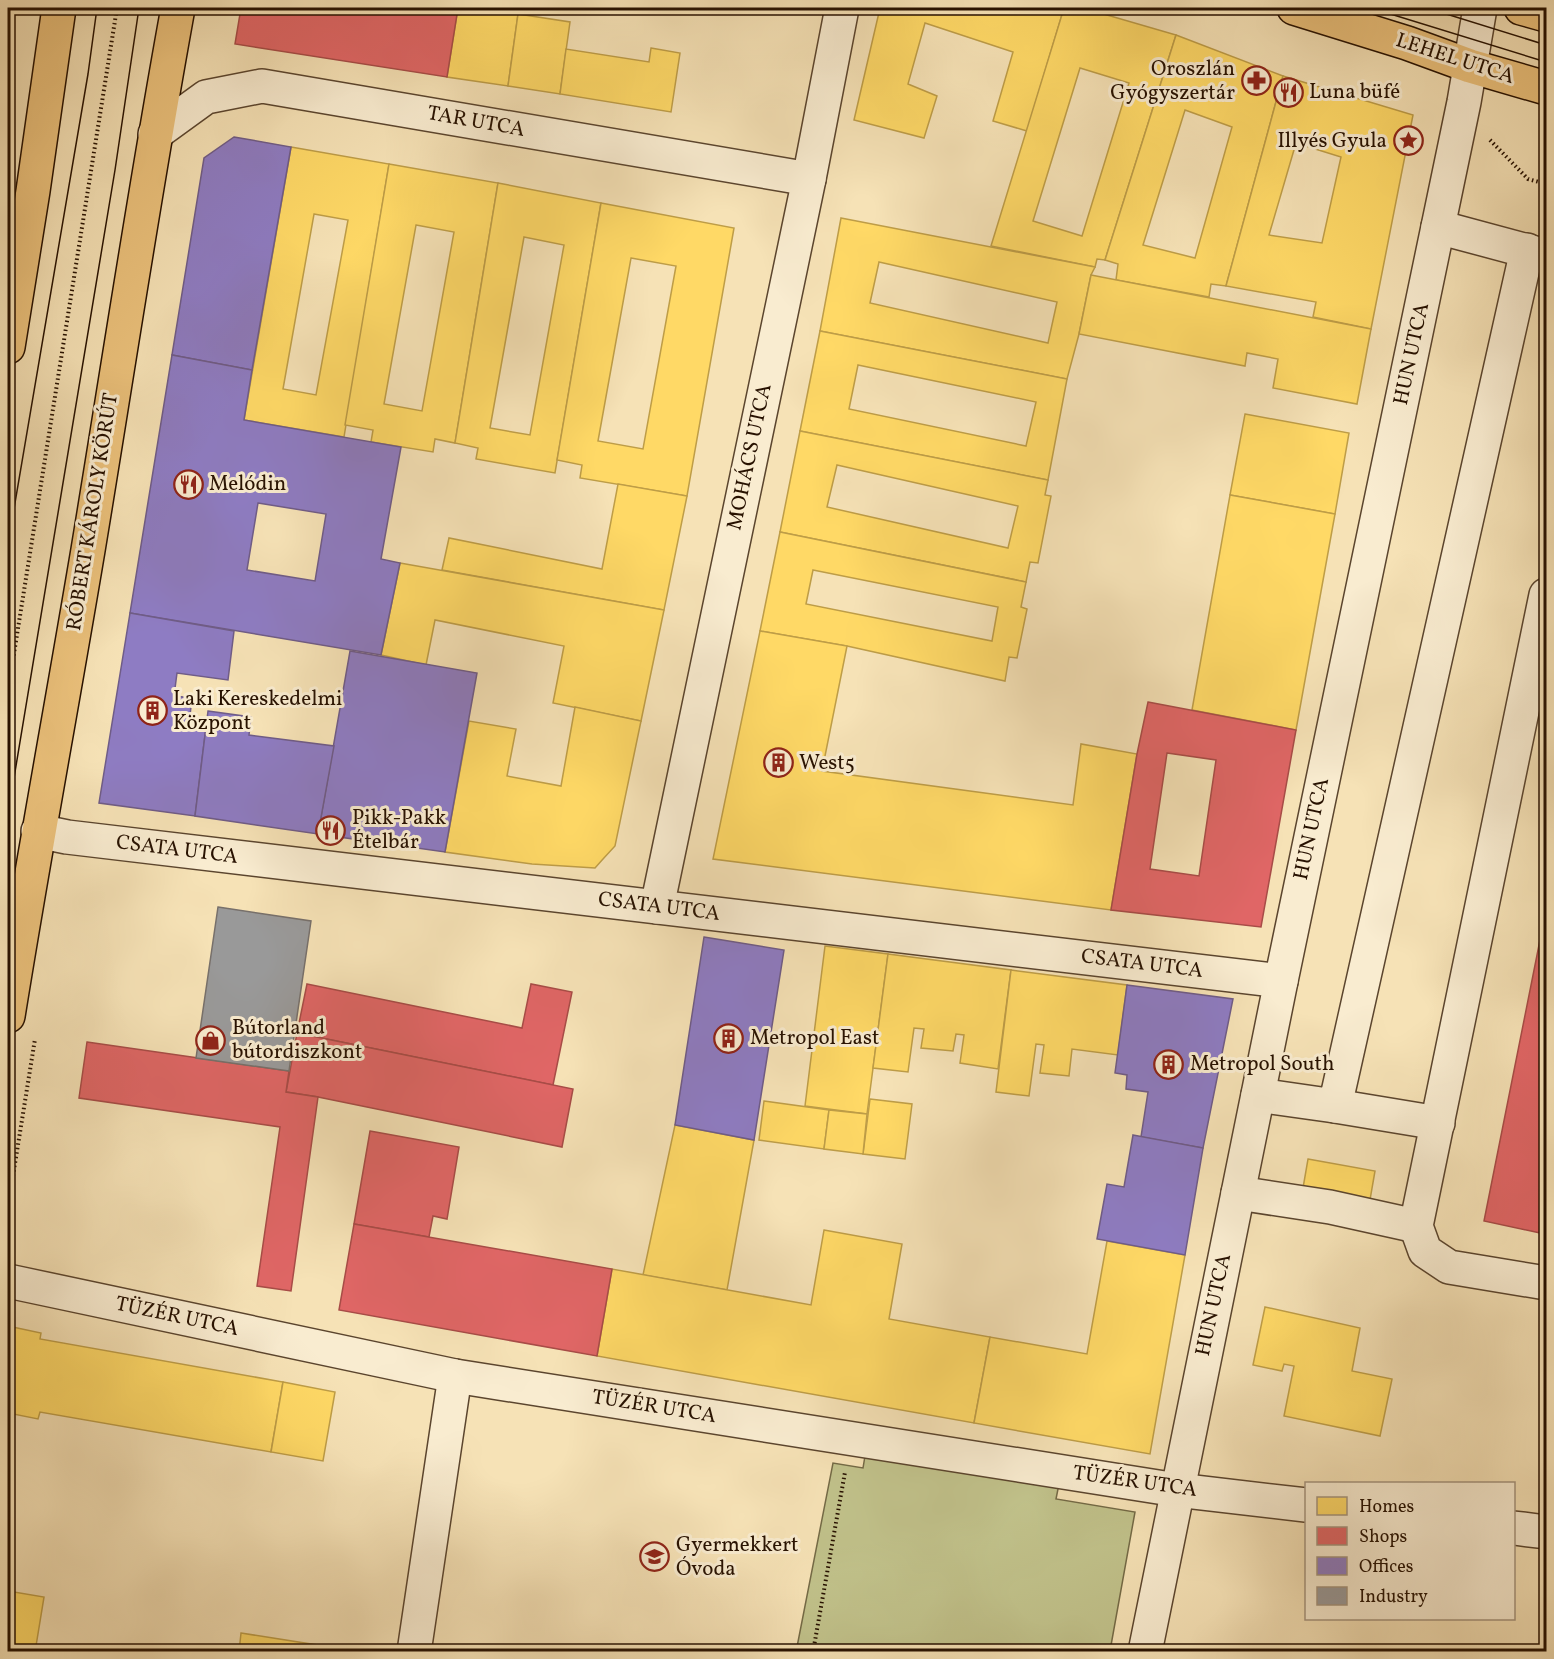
<svg xmlns="http://www.w3.org/2000/svg" width="1554" height="1659" font-family="Vollkorn,serif">
<style>
.green{fill:#c1c28b;stroke:#746a46;stroke-width:1.5}
.homes{fill:#ffd966;stroke:#be9d47;stroke-width:1.5;fill-rule:evenodd}
.shops{fill:#e06666;stroke:#a84c47;stroke-width:1.5;fill-rule:evenodd}
.offices{fill:#8e7cc3;stroke:#6f5c88;stroke-width:1.5;fill-rule:evenodd}
.industry{fill:#999;stroke:#77706b;stroke-width:1.5}
.lines{fill:none;stroke-linecap:round;stroke-linejoin:round}
.minor-casing{stroke:#5b452e;stroke-width:36}
.major-casing{stroke:#271100;stroke-width:36}
.path{stroke:#271100;stroke-width:4;stroke-dasharray:1.5 3;stroke-linecap:butt}
.minor{stroke:#f9ecd0;stroke-width:33}
.major{stroke:#ebc17b;stroke-width:33}
.tram{stroke:#271100;stroke-width:1.5}
.labels{text-anchor:middle;dominant-baseline:central;stroke-width:6;stroke-linejoin:round;paint-order:stroke}
.street-label{font-size:21px;fill:#271100;stroke:#f9ecd0}
.poi-label{font-size:21px;fill:#271100;stroke:#f9ecd0;text-anchor:start}
</style>
<rect width="100%" height="100%" fill="#f6e2b6"/>
<filter id="stains"><feTurbulence type="fractalNoise" baseFrequency=".00333" numOctaves="4"/><feColorMatrix values="0 0 0 0 .2 0 0 0 0 .09 0 0 0 0 .02 0 0 0 .5 -.17"/></filter>
<radialGradient id="worn" r=".72"><stop offset=".6" stop-color="#630" stop-opacity="0"/><stop offset="1" stop-color="#630" stop-opacity=".3"/></radialGradient>
<polygon class="green" points="865,1456 1059,1484 1056,1499 1135,1512 1110,1651 796,1652 833,1463 863,1468"/>
<g class="homes">
<polygon points="458,8 474,8 518,14 508,86 447,77"/>
<polygon points="880,8 1064,8 1027,131 993,121 1013,52 925,23 908,84 937,96 924,138 854,120"/>
<path d="M1064,8H1083L1176,35L1105,260L1097,259L1095,267L991,246ZM1080,68L1129,83L1082,236L1033,221Z"/>
<polygon points="518,14 570,22 560,94 508,86"/>
<path d="M1176,35L1283,76L1226,286L1211,284L1209,297L1116,280L1118,264L1105,260ZM1185,110L1232,127L1195,258L1143,245Z"/>
<polygon points="651,48 680,53 671,112 560,94 566,49 649,62"/>
<path d="M1283,76L1413,115L1371,329L1313,317L1316,302L1226,286ZM1296,143L1341,157L1322,243L1269,235Z"/>
<path d="M291,147L389,164L344,437L244,420ZM314,214L348,220L316,395L283,389Z"/>
<path d="M389,164L498,183L455,443L435,439L433,452L371,442L373,430L345,425ZM416,225L454,232L422,411L384,404Z"/>
<path d="M498,183L601,203L555,473L476,459L478,448L455,443ZM524,237L564,245L530,435L490,428Z"/>
<path d="M601,203L734,228L687,496L580,478L582,465L557,460ZM631,258L676,266L643,449L598,441Z"/>
<path d="M841,218L1095,267L1091,275L1079,334L1067,379L820,331ZM879,262L1057,302L1048,343L870,303Z"/>
<polygon points="1091,275 1371,329 1357,404 1273,388 1278,359 1247,353 1245,366 1079,334"/>
<path d="M820,331L1067,379L1048,480L800,431ZM858,365L1036,402L1026,446L849,409Z"/>
<polygon points="1245,414 1349,433 1335,514 1230,495"/>
<path d="M800,431L1048,480L1045,495L1051,496L1038,563L1030,562L1026,582L780,532ZM837,465L1018,506L1008,548L827,507Z"/>
<polygon points="618,484 687,496 664,610 442,570 449,538 602,569"/>
<polygon points="1230,495 1335,514 1296,730 1192,710"/>
<path d="M780,532L1026,582L1021,607L1027,609L1017,658L1009,657L1005,681L847,646L760,631ZM813,570L998,607L992,641L806,604Z"/>
<polygon points="400,563 664,610 641,721 553,703 564,646 435,620 426,665 381,655"/>
<polygon points="760,631 847,646 822,771 1073,805 1081,744 1137,754 1111,910 713,859"/>
<polygon points="575,707 641,721 615,846 603,859 595,868 532,864 445,852 469,721 516,729 507,776 561,786"/>
<polygon points="825,946 888,954 867,1114 805,1106"/>
<polygon points="888,954 1011,970 998,1069 960,1063 964,1035 956,1034 953,1051 921,1048 924,1029 914,1028 908,1072 873,1068"/>
<polygon points="1011,970 1127,985 1118,1055 1072,1049 1069,1076 1040,1073 1044,1045 1036,1044 1029,1096 996,1092"/>
<polygon points="870,1099 912,1104 905,1159 863,1154"/>
<polygon points="764,1101 829,1110 824,1149 759,1140"/>
<polygon points="829,1110 867,1114 863,1154 824,1149"/>
<polygon points="675,1125 754,1140 727,1290 643,1275"/>
<polygon points="1308,1159 1375,1171 1370,1200 1303,1188"/>
<polygon points="824,1230 902,1244 889,1319 990,1337 974,1423 597,1356 612,1269 811,1305"/>
<polygon points="1107,1241 1185,1255 1150,1454 974,1423 990,1337 1087,1354"/>
<polygon points="1265,1307 1360,1328 1352,1371 1392,1379 1380,1436 1284,1416 1294,1366 1284,1364 1282,1371 1253,1365"/>
<polygon points="8,1326 41,1333 40,1339 283,1382 271,1452 40,1412 38,1419 8,1413"/>
<polygon points="283,1382 335,1392 323,1461 271,1452"/>
<polygon points="8,1591 44,1597 35,1652 8,1652"/>
<polygon points="241,1633 317,1645 316,1652 239,1652"/>
</g>
<g class="shops">
<polygon points="241,8 458,8 447,77 235,44"/>
<path d="M1148,702L1296,730L1261,927L1111,910L1137,754ZM1167,753L1216,760L1199,876L1150,869Z"/>
<polygon points="1546,910 1546,1225 1545,1234 1484,1221"/>
<polygon points="307,984 522,1028 531,984 572,992 553,1085 297,1033"/>
<polygon points="297,1033 573,1089 562,1147 318,1097 286,1092"/>
<polygon points="87,1042 289,1071 286,1092 318,1097 291,1291 257,1286 280,1127 79,1098"/>
<polygon points="370,1131 459,1147 447,1219 433,1216 429,1237 354,1224"/>
<polygon points="354,1224 612,1269 597,1356 339,1310"/>
</g>
<g class="offices">
<polygon points="234,137 291,147 252,370 172,355 204,158"/>
<path d="M172,355L252,370L244,420L401,447L381,559L400,563L381,655L130,613ZM258,503L326,514L315,581L247,570Z"/>
<polygon points="130,613 234,631 228,680 177,673 174,696 192,698 189,724 206,727 195,816 99,803"/>
<polygon points="350,651 477,673 445,852 318,834"/>
<polygon points="208,711 251,717 249,735 334,746 318,834 195,816"/>
<polygon points="704,937 784,950 754,1140 675,1125"/>
<polygon points="1127,985 1233,999 1203,1148 1141,1137 1148,1092 1126,1089 1127,1075 1115,1073"/>
<polygon points="1133,1135 1203,1148 1185,1255 1097,1239 1107,1184 1124,1187"/>
</g>
<polygon class="industry" points="218,907 311,921 289,1071 196,1058"/>
<g class="lines">
<defs>
<g id="minor">
<polyline points="155,134 206,97 262,86 809,179"/>
<polyline points="1438,227 1546,256"/>
<polyline points="1546,595 1416,1226 1425,1251 1449,1267 1546,1283"/>
<polyline points="38,831 67,837 1281,981"/>
<polyline points="657,907 809,179 842,8"/>
<polyline points="1258,1095 1335,1106 1527,250"/>
<polyline points="1335,1106 1438,1123"/>
<polyline points="1238,1193 1330,1207 1416,1226"/>
<polyline points="8,1281 455,1376 1177,1490 1306,1505"/>
<polyline points="1514,1528 1546,1532"/>
<polyline points="414,1652 455,1376"/>
<polyline points="1145,1652 1281,981 1464,102 1480,8"/>
</g>
<g id="major">
<polyline points="1294,8 1407,43 1470,66 1546,88"/>
<polyline points="1521,8 1546,15"/>
<polyline points="8,347 33,191 59,8"/>
<path d="M8,1016C33,860 62,705 88,550C118,369 145,188 178,8"/>
</g>
</defs>
<use href="#minor" class="minor-casing"/>
<use href="#major" class="major-casing"/>
<g class="path">
<polyline points="1490,140 1528,179 1546,184"/>
<polyline points="8,691 117,8"/>
<polyline points="8,1207 35,1039"/>
<polyline points="813,1652 845,1472"/>
</g>
<use href="#minor" class="minor"/>
<use href="#major" class="major"/>
<g class="tram">
<polyline points="1371,8 1546,62"/>
<polyline points="1427,8 1546,45"/>
<polyline points="8,544 88,74 97,8"/>
<polyline points="8,814 115,170 139,8"/>
</g>
</g>
<defs>
<symbol id="pharmacy-ring" viewBox="-11 -11 22 22"><circle r="9.5" fill="#f9ecd0" stroke="#8f2418" stroke-width="1.5"/><path d="M-2-6h4v4h4v4h-4v4h-4v-4h-4v-4h4Z" fill="#8f2418"/></symbol>
<symbol id="restaurant-ring" viewBox="-11 -11 22 22"><circle r="9.5" fill="#f9ecd0" stroke="#8f2418" stroke-width="1.5"/><path d="M-5-6h1v4h1v-4h1v4h1v-4h1v5L-1.5 .5V6h-2V.5L-5-1ZM5-6V6H3V1.5H1.5Q1.5-4 5-6Z" fill="#8f2418"/></symbol>
<symbol id="sight-ring" viewBox="-11 -11 22 22"><circle r="9.5" fill="#f9ecd0" stroke="#8f2418" stroke-width="1.5"/><path d="M0-6L1.8-2.2L6-1.7L2.9 1.2L3.7 5.4L0 3.3L-3.7 5.4L-2.9 1.2L-6-1.7L-1.8-2.2Z" fill="#8f2418"/></symbol>
<symbol id="building-ring" viewBox="-11 -11 22 22"><circle r="9.5" fill="#f9ecd0" stroke="#8f2418" stroke-width="1.5"/><path d="M-4-6H4V6H1V3H-1V6H-4ZM-2.5-4.3h1.7v1.8h-1.7ZM.8-4.3h1.7v1.8H.8ZM-2.5-1h1.7V.8h-1.7ZM.8-1h1.7V.8H.8Z" fill="#8f2418"/></symbol>
<symbol id="shop-ring" viewBox="-11 -11 22 22"><circle r="9.5" fill="#f9ecd0" stroke="#8f2418" stroke-width="1.5"/><path d="M-5-2.5h2.3a2.7 3.5 0 0 1 5.4 0H5L5.5 6h-11ZM-1.5-2.5h3a1.5 2.3 0 0 0-3 0Z" fill="#8f2418"/></symbol>
<symbol id="school-ring" viewBox="-11 -11 22 22"><circle r="9.5" fill="#f9ecd0" stroke="#8f2418" stroke-width="1.5"/><path d="M0-5L7-2L0 1L-7-2ZM-4 1L0 2.5L4 1V4Q0 6-4 4Z" fill="#8f2418"/></symbol>
</defs>
<g fill-rule="evenodd">
<use href="#pharmacy-ring" x="1240" y="64" width="33" height="33"/>
<use href="#restaurant-ring" x="1272" y="76" width="33" height="33"/>
<use href="#sight-ring" x="1392" y="124" width="33" height="33"/>
<use href="#restaurant-ring" x="172" y="468" width="33" height="33"/>
<use href="#building-ring" x="136" y="694" width="33" height="33"/>
<use href="#building-ring" x="762" y="746" width="33" height="33"/>
<use href="#restaurant-ring" x="314" y="814" width="33" height="33"/>
<use href="#building-ring" x="712" y="1022" width="33" height="33"/>
<use href="#shop-ring" x="194" y="1024" width="33" height="33"/>
<use href="#building-ring" x="1152" y="1048" width="33" height="33"/>
<use href="#school-ring" x="638" y="1540" width="33" height="33"/>
</g>
<g class="labels">
<g class="street-label">
<text transform="translate(1455 59) rotate(18)">LEHEL UTCA</text>
<text transform="translate(476 122) rotate(10)">TAR UTCA</text>
<text transform="translate(1412 354) rotate(-78)">HUN UTCA</text>
<text transform="translate(750 457) rotate(-78)">MOHÁCS UTCA</text>
<text transform="translate(93 512) rotate(-81)">RÓBERT KÁROLY KÖRÚT</text>
<text transform="translate(1312 829) rotate(-78)">HUN UTCA</text>
<text transform="translate(177 850) rotate(7)">CSATA UTCA</text>
<text transform="translate(659 907) rotate(7)">CSATA UTCA</text>
<text transform="translate(1142 964) rotate(7)">CSATA UTCA</text>
<text transform="translate(1214 1305) rotate(-78)">HUN UTCA</text>
<text transform="translate(177 1317) rotate(12)">TÜZÉR UTCA</text>
<text transform="translate(654 1407) rotate(9)">TÜZÉR UTCA</text>
<text transform="translate(1135 1482) rotate(8)">TÜZÉR UTCA</text>
</g>
<g class="poi-label">
<text x="1235" y="69" text-anchor="end">Oroszlán<tspan x="1235" dy="24">Gyógyszertár</tspan></text>
<text x="1309" y="92">Luna büfé</text>
<text x="1387" y="141" text-anchor="end">Illyés Gyula</text>
<text x="209" y="484">Melódin</text>
<text x="173" y="699">Laki Kereskedelmi<tspan x="173" dy="24">Központ</tspan></text>
<text x="799" y="763">West5</text>
<text x="352" y="818">Pikk-Pakk<tspan x="352" dy="24">Ételbár</tspan></text>
<text x="232" y="1028">Bútorland<tspan x="232" dy="24">bútordiszkont</tspan></text>
<text x="750" y="1038">Metropol East</text>
<text x="1190" y="1064">Metropol South</text>
<text x="676" y="1545">Gyermekkert<tspan x="676" dy="24">Óvoda</tspan></text>
</g>
</g>
<rect width="1554" height="1659" fill="none" stroke="#f6e2b6" stroke-width="30"/>
<rect x="9" y="9" width="1536" height="1641" fill="none" stroke="#271100" stroke-width="3"/>
<rect x="15" y="15" width="1524" height="1629" fill="none" stroke="#271100" stroke-width="1.5"/>
<rect x="1305" y="1482" width="210" height="138" fill="#f9ecd0" stroke="#a5947d" stroke-width="1.5"/>
<rect x="1317" y="1497" width="30" height="18" fill="#ffd966" stroke="#a5947d" stroke-width="1.5"/>
<text x="1359" y="1512" font-size="18" fill="#271100">Homes</text>
<rect x="1317" y="1527" width="30" height="18" fill="#e06666" stroke="#a5947d" stroke-width="1.5"/>
<text x="1359" y="1542" font-size="18" fill="#271100">Shops</text>
<rect x="1317" y="1557" width="30" height="18" fill="#8e7cc3" stroke="#a5947d" stroke-width="1.5"/>
<text x="1359" y="1572" font-size="18" fill="#271100">Offices</text>
<rect x="1317" y="1587" width="30" height="18" fill="#999999" stroke="#a5947d" stroke-width="1.5"/>
<text x="1359" y="1602" font-size="18" fill="#271100">Industry</text>
<rect width="100%" height="100%" filter="url(#stains)"/>
<rect width="100%" height="100%" fill="url(#worn)"/>
</svg>
